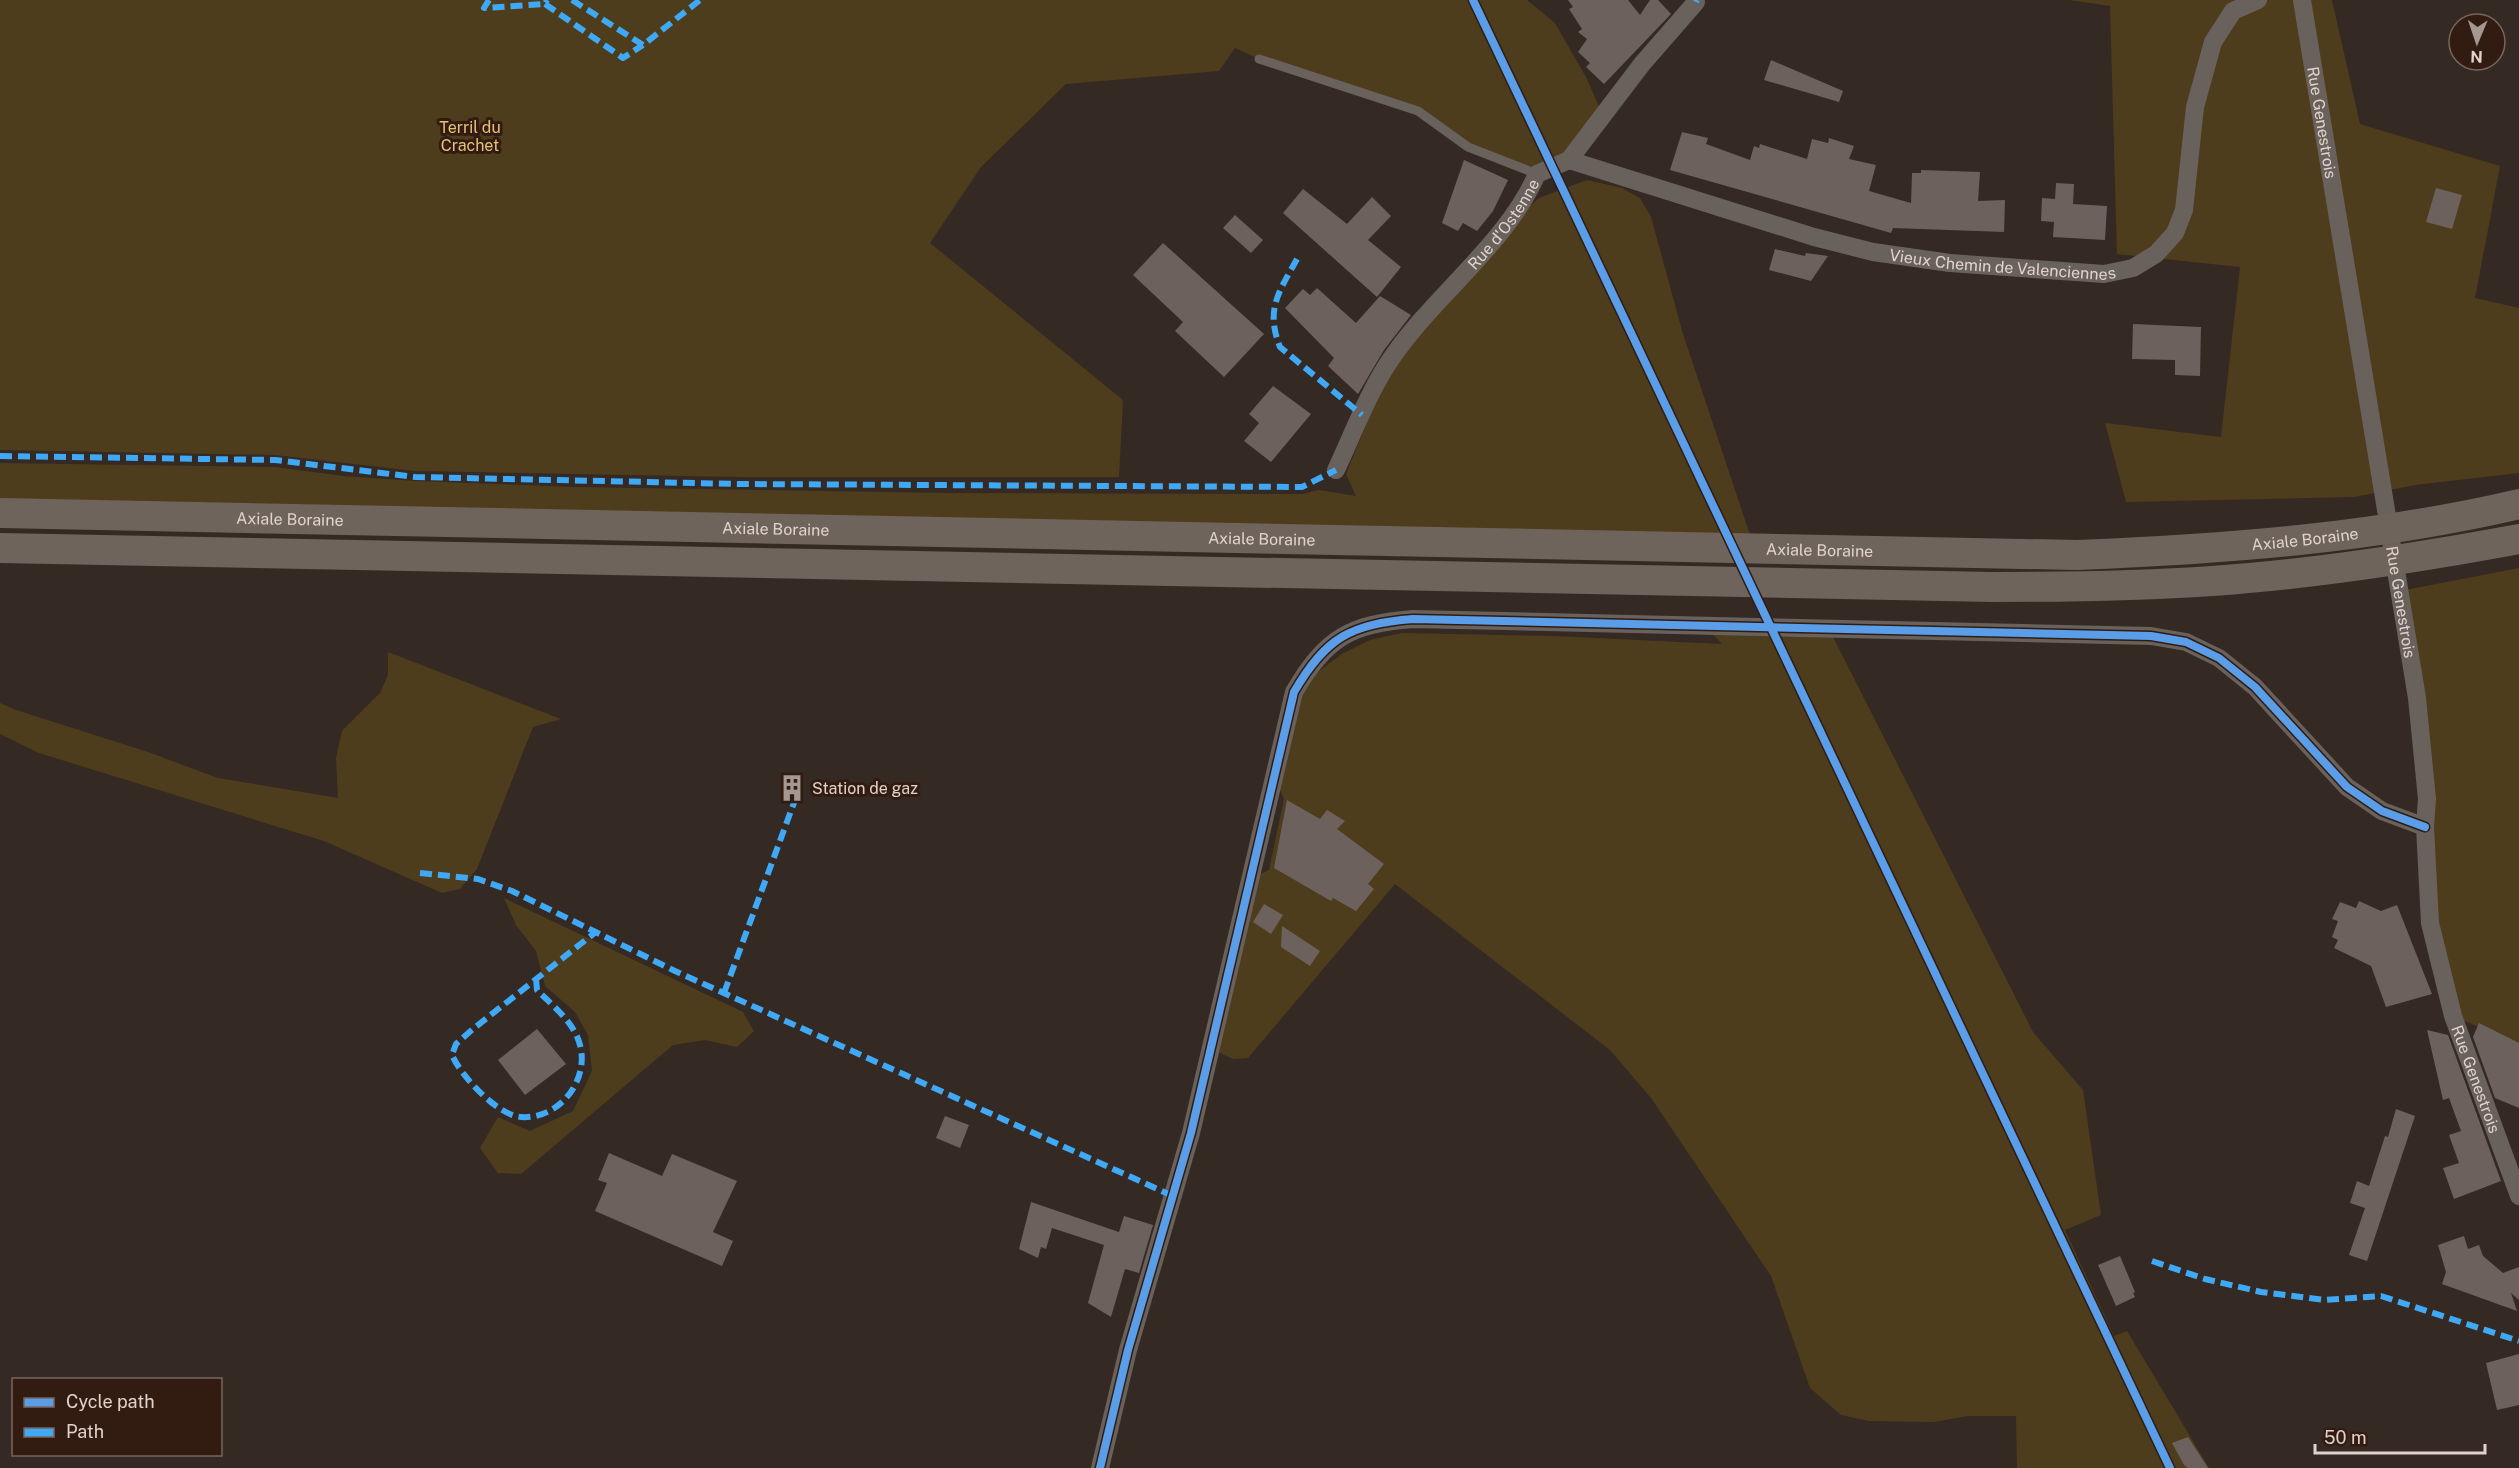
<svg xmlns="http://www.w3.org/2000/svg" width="2519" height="1468" font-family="'Public Sans',sans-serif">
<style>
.green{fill:#4e3d1c}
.building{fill:#6c615d}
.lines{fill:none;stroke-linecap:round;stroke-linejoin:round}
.service{stroke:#68615c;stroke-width:9}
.minor{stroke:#68615c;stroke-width:18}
.trunk{stroke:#6e645c;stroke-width:30}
.quiet{stroke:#3fa9f5;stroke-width:6;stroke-dasharray:12 6;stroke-linecap:butt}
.cycleway-casing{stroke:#321c12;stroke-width:11}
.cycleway{stroke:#5a9eea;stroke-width:8}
.labels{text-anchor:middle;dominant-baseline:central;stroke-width:6;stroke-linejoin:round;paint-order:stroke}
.street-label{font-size:16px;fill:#e2d2cc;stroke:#321c12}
.park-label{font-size:16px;fill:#e7c176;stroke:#321c12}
.poi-label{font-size:16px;fill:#e2d2cc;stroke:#321c12;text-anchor:start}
</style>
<rect width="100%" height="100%" fill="#352923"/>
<g class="green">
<polygon points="0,0 1527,0 1555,23 1587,79 1603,116 1569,160 1537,174 1468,147 1418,111 1259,59 1235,48 1219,71 1066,84 981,167 930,243 1123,400 1119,477 739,477 415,471 275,455 0,450"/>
<polygon points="2069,0 2332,0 2360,124 2500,166 2475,298 2519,308 2519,473 2415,485 2354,497 2126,502 2105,423 2221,437 2240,267 2117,254 2110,6"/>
<polygon points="1587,180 1622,188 1640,198 1651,217 1683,334 1755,550 0,513 0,463 275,467 344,476 415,481 575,487 948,493 1302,494 1319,490 1356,496 1346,474 1368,420 1375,386 1525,210 1539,198"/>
<polygon points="2519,568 2519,1044 2453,1016 2430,923 2400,591"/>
<polygon points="1704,625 1828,627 2033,1032 2083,1090 2101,1215 2065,1230 2114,1336 2127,1331 2209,1468 2017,1468 2016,1416 1968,1416 1934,1422 1869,1421 1841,1415 1810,1388 1771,1276 1651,1098 1610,1050 1395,884 1248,1058 1233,1059 1218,1052 1258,875 1269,870 1284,799 1277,783 1302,689 1315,674 1342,654 1370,640 1402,633 1553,636 1722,644"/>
<polygon points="388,652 561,719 533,727 477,869 460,889 442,893 324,841 39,753 0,734 0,703 16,710 148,752 218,778 338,798 336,758 342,731 380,693 388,675"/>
<polygon points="504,898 743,1012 754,1031 737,1047 705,1040 673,1045 521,1174 498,1173 480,1148 498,1117 530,1131 573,1111 592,1071 588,1035 575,1012 545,986 536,951 516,925"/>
</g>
<g class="building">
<polygon points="1568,0 1628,0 1640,15 1650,0 1658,0 1671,14 1604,84 1586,67 1590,63 1578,52 1587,39 1578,32 1582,29 1569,9 1573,7"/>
<polygon points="1771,60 1843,91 1839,102 1764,80"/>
<polygon points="1682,132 1708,138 1706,144 1750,160 1754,146 1759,148 1760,144 1807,159 1812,139 1828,143 1829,138 1854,146 1849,159 1876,165 1869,191 1911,203 1912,173 1921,173 1921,170 1980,172 1978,201 2005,200 2004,232 1893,228 1891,233 1670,170"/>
<polygon points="1464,160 1508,180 1493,211 1477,231 1463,223 1458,231 1442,223"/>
<polygon points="2056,183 2074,184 2073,204 2107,206 2105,240 2053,237 2054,222 2041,221 2042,198 2055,199"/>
<polygon points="2436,188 2462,195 2452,229 2426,222"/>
<polygon points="1303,189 1347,224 1372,197 1391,216 1368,240 1401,267 1377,297 1283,213"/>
<polygon points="1235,215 1263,240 1251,253 1223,228"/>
<polygon points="1163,243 1264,334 1224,377 1175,331 1183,322 1133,275"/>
<polygon points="1775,249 1805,256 1806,253 1828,256 1811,281 1769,270"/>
<polygon points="1317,288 1356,323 1380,296 1411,315 1384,350 1358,394 1328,366 1334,358 1285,308 1303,289 1310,295"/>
<polygon points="2133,324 2201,327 2200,376 2175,375 2175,360 2132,359"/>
<polygon points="1273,386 1311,414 1271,462 1244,441 1259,423 1249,414"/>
<polygon points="1287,800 1320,819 1327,810 1345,821 1337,829 1384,864 1368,884 1374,889 1356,911 1333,898 1331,901 1274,868"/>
<polygon points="2359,901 2381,911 2397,905 2432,994 2386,1007 2371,966 2334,948 2338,940 2332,937 2338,921 2332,919 2340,902 2356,908"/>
<polygon points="1264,904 1283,915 1271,934 1253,922"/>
<polygon points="1282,926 1320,951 1310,966 1281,947"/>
<polygon points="2479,1023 2519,1043 2519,1108 2495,1098 2473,1037"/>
<polygon points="537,1029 566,1064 525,1095 498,1060"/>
<polygon points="2427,1030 2448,1035 2501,1181 2454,1199 2443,1168 2459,1163 2449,1135 2461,1131 2449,1098 2443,1100"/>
<polygon points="2396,1109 2415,1116 2367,1261 2349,1255 2365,1208 2350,1203 2357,1181 2369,1186 2385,1136 2388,1137"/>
<polygon points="945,1116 969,1125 960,1148 936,1138"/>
<polygon points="609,1153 662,1176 672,1154 737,1181 713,1232 733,1241 722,1266 595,1211 607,1183 598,1180"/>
<polygon points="1031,1202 1119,1232 1124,1216 1153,1225 1139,1273 1125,1269 1111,1317 1088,1303 1104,1245 1052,1228 1046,1249 1041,1247 1038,1258 1019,1249"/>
<polygon points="2464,1236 2468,1249 2479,1245 2483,1256 2503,1273 2519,1267 2519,1300 2511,1293 2517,1311 2442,1284 2446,1272 2438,1245"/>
<polygon points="2120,1256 2135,1292 2133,1293 2135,1297 2116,1306 2098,1265"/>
<polygon points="2519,1354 2519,1405 2497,1410 2486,1363"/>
<polygon points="2188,1437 2208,1468 2188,1468 2184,1465 2172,1443"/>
</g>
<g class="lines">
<polyline class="service" points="1259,59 1418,111 1468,147 1537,174"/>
<g class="minor">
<path id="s1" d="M2302,0L2417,698L2427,799L2425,827L2430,923L2453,1016L2519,1196"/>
<path id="s2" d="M1569,160L1814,237L1873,252L1950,263L2104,274L2133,268L2156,254L2175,233L2184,210L2195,107L2213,42L2233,11L2258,0"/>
<path id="s3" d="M1336,470C1354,432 1369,390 1393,356C1436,294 1507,243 1537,174L1569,160L1642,64L1696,2"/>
<path d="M1100,1468L1128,1350L1191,1133L1294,692C1326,637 1351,624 1413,619L2151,636L2186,642L2219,658L2255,687L2347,787L2382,811L2425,827"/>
</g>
<g class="trunk">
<path id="s4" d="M0,513L2077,555C2226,549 2373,538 2519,504"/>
<path d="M0,548L1993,587C2066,587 2139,586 2212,581C2315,574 2417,558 2519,539"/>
</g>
<g class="quiet">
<polyline points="489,0 484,8 545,4 547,0"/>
<polyline points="572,0 643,45 700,0"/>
<polyline points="1696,2 1697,0"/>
<polyline points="545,4 623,58 643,45"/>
<path d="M1297,259C1279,292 1265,309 1280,347L1362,415"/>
<polyline points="0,456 275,460 415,477 740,484 1302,487 1336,470"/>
<polyline points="420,873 478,879 512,891 675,971 1173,1196"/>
<path d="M536,979L537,990C551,1004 571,1020 578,1039C593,1076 561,1120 521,1117C497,1115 461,1076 452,1055L456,1044L473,1029L597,931"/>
<polyline points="724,993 795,800"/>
<polyline points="2152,1261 2205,1279 2261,1292 2325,1300 2381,1296 2519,1341"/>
</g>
<defs>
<g id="cycleway">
<polyline points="1473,0 2170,1468"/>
<path d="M1100,1468L1128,1350L1191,1133L1294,692C1326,637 1351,624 1413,619L2151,636L2186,642L2219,658L2255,687L2347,787L2382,811L2425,827"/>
</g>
</defs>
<use href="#cycleway" class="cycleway-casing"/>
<use href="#cycleway" class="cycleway"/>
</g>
<defs>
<symbol id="building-bare" viewBox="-9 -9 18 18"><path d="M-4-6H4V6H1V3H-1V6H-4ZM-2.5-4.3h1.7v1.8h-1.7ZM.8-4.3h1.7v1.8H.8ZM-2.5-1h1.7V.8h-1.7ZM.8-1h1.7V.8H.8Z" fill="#a59791" stroke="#321c12" stroke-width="2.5" paint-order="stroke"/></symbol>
</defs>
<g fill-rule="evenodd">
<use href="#building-bare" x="773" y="769" width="38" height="38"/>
</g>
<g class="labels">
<g class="street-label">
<text stroke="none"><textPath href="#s1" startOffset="124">Rue Genestrois</textPath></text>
<text stroke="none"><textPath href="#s3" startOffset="300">Rue d'Ostenne</textPath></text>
<text stroke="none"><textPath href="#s2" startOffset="448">Vieux Chemin de Valenciennes</textPath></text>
<text stroke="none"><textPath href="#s4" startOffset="290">Axiale Boraine</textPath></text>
<text stroke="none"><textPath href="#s4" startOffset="776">Axiale Boraine</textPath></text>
<text stroke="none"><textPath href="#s4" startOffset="1262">Axiale Boraine</textPath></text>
<text stroke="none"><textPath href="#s4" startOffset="2306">Axiale Boraine</textPath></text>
<text stroke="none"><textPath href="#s4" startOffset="1820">Axiale Boraine</textPath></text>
<text stroke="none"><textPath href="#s1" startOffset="610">Rue Genestrois</textPath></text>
<text stroke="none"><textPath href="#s1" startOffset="1096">Rue Genestrois</textPath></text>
</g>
<g class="park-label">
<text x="470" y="127">Terril du<tspan x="470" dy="18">Crachet</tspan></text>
</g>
<g class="poi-label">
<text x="812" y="788">Station de gaz</text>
</g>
</g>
<rect x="12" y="1378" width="210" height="78" fill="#321c12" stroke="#78655c" stroke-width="1.5"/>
<rect x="24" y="1398" width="30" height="9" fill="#5a9eea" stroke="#78655c" stroke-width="1.5"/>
<text x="66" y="1408" font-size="18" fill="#e2d2cc">Cycle path</text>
<rect x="24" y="1428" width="30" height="9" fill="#3fa9f5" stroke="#78655c" stroke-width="1.5"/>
<text x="66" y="1438" font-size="18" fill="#e2d2cc">Path</text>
<g transform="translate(2477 42) rotate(182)"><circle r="28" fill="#321c12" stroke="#78655c" stroke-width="1.5"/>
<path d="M0-4.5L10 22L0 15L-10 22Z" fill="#a59791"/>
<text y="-9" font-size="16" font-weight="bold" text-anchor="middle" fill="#e2d2cc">N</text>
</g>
<path d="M2315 1444v9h170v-9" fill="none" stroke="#e2d2cc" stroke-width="3"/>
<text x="2324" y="1444" font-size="18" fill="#e2d2cc" stroke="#321c12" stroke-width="4.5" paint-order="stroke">50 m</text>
</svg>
